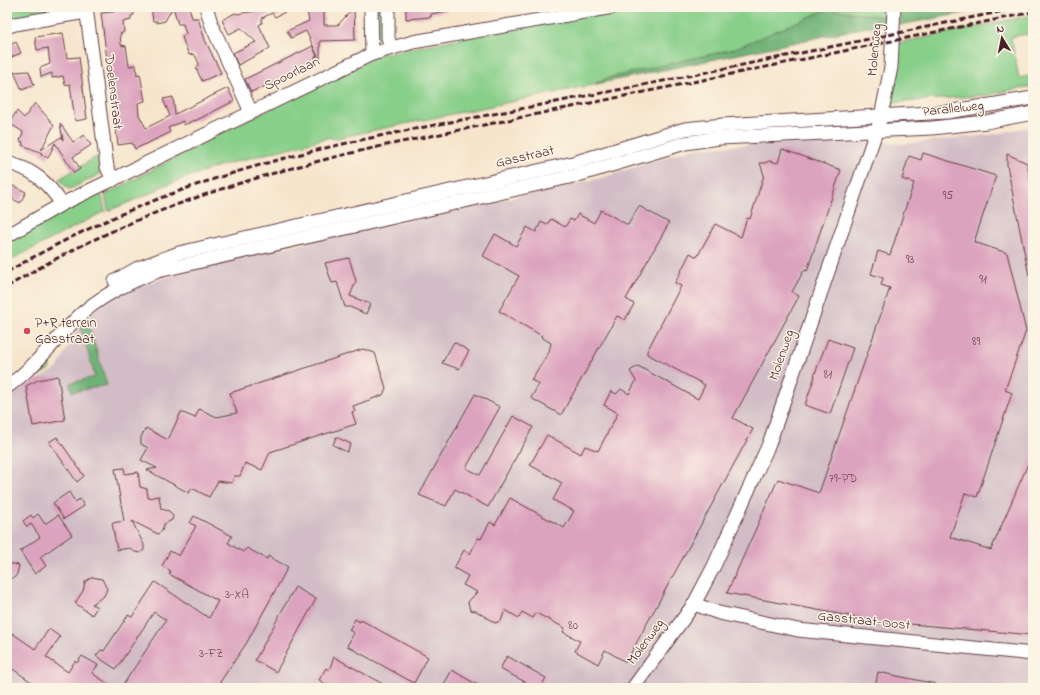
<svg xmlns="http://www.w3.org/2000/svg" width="1040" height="695" font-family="'Indie Flower',sans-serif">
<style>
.industrial{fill:#d2bdc6}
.green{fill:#88cf8a;stroke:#69775a}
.forest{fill:#6eb276;stroke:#5c6850}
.building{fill:#dca3be}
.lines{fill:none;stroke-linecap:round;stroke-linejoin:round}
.minor-casing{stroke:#643d43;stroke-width:15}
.minor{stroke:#fff;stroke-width:13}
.rail{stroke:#4a1f2b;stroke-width:3;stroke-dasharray:6 3;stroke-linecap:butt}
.poi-dot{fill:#d1495b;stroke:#fcf5e5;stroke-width:1.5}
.labels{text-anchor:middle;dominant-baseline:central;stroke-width:3;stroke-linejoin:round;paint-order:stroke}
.number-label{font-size:12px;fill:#6e4050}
.street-label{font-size:14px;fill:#4a1f2b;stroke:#fcf5e5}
.poi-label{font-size:14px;fill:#4a1f2b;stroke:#fcf5e5;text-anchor:start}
</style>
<rect width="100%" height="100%" fill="#fcf5e5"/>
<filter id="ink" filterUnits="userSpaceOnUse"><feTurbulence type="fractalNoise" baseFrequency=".025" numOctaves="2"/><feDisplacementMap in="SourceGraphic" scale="8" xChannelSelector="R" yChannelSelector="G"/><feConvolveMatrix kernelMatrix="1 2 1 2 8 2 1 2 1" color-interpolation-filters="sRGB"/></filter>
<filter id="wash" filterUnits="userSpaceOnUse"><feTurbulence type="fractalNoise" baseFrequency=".012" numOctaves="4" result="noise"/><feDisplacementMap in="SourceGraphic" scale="16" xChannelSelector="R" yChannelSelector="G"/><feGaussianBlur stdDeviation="0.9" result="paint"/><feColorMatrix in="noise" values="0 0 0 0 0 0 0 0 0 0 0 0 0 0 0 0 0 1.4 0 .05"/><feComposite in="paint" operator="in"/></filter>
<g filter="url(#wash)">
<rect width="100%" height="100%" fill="#f6e5cc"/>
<polygon class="industrial" points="1033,126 1033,688 7,688 7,396 57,369 82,319 117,293 205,265 601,178 695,148 850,139 903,144 996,134"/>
<g class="green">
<polygon points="7,7 78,7 7,21"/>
<polygon points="375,7 384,7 384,37 375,39"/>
<polygon points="616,7 890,7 891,18 828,9 734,49 608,78 592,85 332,139 331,137 219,166 158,188 158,190 108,211 105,195 217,135 377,55"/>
<polygon points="1033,15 1033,33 1011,37 1019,78 1033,75 1033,86 987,95 889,103 898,43"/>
<polygon points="96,157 98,158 101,167 100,174 72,188 68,189 59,179"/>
<polygon points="101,192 105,211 7,262 7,241 36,224"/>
<polygon points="63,341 65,343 49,361 50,369 22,384 22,382"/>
</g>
<g class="forest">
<polygon points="912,7 996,7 899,25 899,10"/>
<polygon points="828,9 891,18 891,22 592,85 608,78 734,49"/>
<polygon points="86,317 107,385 72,392 70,383 95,377 80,325"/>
</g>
<g id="blocks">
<g class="building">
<polygon points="117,7 133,7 134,15 131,16 131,20 123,22 124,32 120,34 121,45 126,46 129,66 136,65 137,75 140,74 145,101 138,103 139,115 146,128 170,116 163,99 173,97 175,114 228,88 234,101 195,121 194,120 184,125 183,121 168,128 170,132 167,134 135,149 132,143 118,145 101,13 114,12 113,10 118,9"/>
<polygon points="151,7 173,7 165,21 157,23 157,21 153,21"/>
<polygon points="173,7 189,7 192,18 198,18 205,40 221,73 202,81 196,68 199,64 197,59 194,54 189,55 185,46 182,37 186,34 183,24 178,24"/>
<polygon points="254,7 295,7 275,17 272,13 262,18 262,23 259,25 270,48 238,65 233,53 256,42 241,28 229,34 222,20 235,13 237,14 256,11"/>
<polygon points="306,7 324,7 324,25 338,25 354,7 355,40 320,41 320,61 306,31 291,38 287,31 309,21"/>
<polygon points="406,7 447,7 447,11 431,14 431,17 406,19"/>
<polygon points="63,33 67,58 79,57 87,119 75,121 70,84 65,85 63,76 52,78 52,73 41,77 40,68 50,64 48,48 37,50 35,37"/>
<polygon points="16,42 21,53 7,59 7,46"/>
<polygon points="313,46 317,56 315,57 316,61 283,79 251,92 245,79"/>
<polygon points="29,71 34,85 22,90 14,72"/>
<polygon points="35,103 54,125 41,150 61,137 63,140 60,123 73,142 84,135 91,145 73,157 80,169 74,173 55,143 48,158 41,154 42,153 22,145 23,142 20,141 23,132 9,123 17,111 24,118"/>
<polygon points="782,149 841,170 807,271 804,270 792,292 799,296 733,418 753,429 626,662 605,650 598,664 575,651 580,641 563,632 565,628 536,613 533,618 522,612 519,618 505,610 501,621 495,623 476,611 470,610 468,602 477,592 463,585 468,576 454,568 464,550 470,554 478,538 481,539 490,522 495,525 510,498 564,528 574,511 553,500 562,483 530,465 547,435 581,454 585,446 598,451 618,413 604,405 611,391 616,394 621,389 629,394 636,381 630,371 638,366 698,399 705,385 647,354 647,351 681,286 675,283 690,253 697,257 715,224 741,237 747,218 750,219 764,175 760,163 765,163 769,161 778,163"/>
<polygon points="923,153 996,176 974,242 1007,253 1026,331 1005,390 1012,393 977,497 965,493 950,537 991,550 1033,452 1033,635 876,621 727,593 778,479 819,493 890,288 881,285 883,278 871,274 878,251 890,255 907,203 914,183 902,179 909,156 921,160"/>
<polygon points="1007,154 1027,163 1033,193 1033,275 1029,276 1007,165"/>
<polygon points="7,183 26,192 20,203 7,196"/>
<polygon points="639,206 669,223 626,299 634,304 625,320 617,316 561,415 531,398 539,384 531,380 549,352 551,343 541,337 542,336 499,311 519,276 483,256 495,234 516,246 527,227 536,232 541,222 547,225 551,219 565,227 570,219 574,221 578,214 594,223 601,210 628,225"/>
<polygon points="349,258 356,281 350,296 370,304 366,314 350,307 345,307 337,282 332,283 325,263"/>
<polygon points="828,339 853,348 830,414 805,405 815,376 814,376"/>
<polygon points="454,342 469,351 459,369 442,363"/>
<polygon points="363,349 375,353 386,388 383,395 353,406 355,411 352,412 356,424 270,452 262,470 245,463 240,476 234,476 232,483 218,481 209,497 192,488 189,493 147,470 157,468 141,460 148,448 141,444 141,437 146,428 168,440 181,412 195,418 199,409 217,417 237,413 230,393"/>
<polygon points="58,376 65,420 33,426 26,386 38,380"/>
<polygon points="475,394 500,407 466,468 480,475 513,416 533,427 488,507 455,489 446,506 419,495"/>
<polygon points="57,437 84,476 77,482 49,442"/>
<polygon points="336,437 351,444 347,452 333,445"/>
<polygon points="124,468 125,474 138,472 140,487 147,489 148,498 159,496 161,509 169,511 173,516 172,520 164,524 162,531 158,534 132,521 144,545 144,550 140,553 135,552 130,548 117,550 112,523 124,521 115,469"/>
<polygon points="69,492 75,502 80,499 84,506 64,519 53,503"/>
<polygon points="38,514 45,524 58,515 72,535 40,557 46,566 35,574 20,551 40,537 31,524 27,527 23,521 31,515 33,518"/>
<polygon points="194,516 232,536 228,543 243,552 247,548 267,559 268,556 288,567 246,644 220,682 228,688 121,688 166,620 154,612 116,669 96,656 101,650 104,651 128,615 132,617 155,582 209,618 218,601 169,574 171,571 162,566 170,551 179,556 196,526 190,523"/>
<polygon points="7,563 19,565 17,574 14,578 7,578"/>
<polygon points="92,577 102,579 107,589 104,596 92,604 97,607 92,615 75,603 83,591 85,582"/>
<polygon points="295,587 316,599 276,672 255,660"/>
<polygon points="355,619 360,622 361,620 428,657 414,683 347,646 354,633 349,630"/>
<polygon points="49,629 60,637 46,657 68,672 75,661 77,663 82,656 98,665 92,673 114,688 40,688 7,665 7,640 12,633 35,649"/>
<polygon points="507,656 546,678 540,688 537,688 500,669"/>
<polygon points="334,657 390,688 333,688 319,680 326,668 329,670"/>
<polygon points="452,670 467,679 484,688 442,688"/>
<polygon points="878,672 936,684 936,688 875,688"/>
</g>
</g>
</g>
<g filter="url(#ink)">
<use href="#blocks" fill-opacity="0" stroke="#643d43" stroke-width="1"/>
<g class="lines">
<defs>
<g id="minor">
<polyline points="86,7 107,167 113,180"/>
<polyline points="371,7 372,54"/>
<polyline points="388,7 388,38 391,47"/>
<polyline points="207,10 212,26 251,112"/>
<polyline points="7,27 15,24 86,12"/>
<path d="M7,163C32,168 48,183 62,204"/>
<polyline points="7,236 62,204 372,54 413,42 613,7"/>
<polyline points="115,281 138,268 179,253 573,163 685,129 723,125 947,112 1033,98"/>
<path d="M7,387C36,366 52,343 77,318C99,296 129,282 158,271L578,175L685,143L719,138L932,128L986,122L1033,113"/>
<polyline points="694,604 719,613 798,630 1033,654"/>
<polyline points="633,688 694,604 714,566 769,444 881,117 891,67 894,7"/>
</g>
</defs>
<use href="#minor" class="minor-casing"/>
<use href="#minor" class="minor"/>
<g class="rail">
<path d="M7,272C77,231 152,198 230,174C341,139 457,122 571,99C722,70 873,38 1023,7"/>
<path d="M7,287C125,214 248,176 382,146L1033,12"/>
</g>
</g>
</g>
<circle class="poi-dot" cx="27" cy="331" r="4"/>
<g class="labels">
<g class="number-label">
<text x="948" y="196">95</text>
<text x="910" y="260">93</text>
<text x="983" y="280">91</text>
<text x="976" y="342">89</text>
<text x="828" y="375">81</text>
<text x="843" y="479">79-PD</text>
<text x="237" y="595">3-XA</text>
<text x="573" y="626">80</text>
<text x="211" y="654">3-FZ</text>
</g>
<g class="street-label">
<text transform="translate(875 50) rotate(-85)">Molenweg</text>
<text transform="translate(292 74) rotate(-26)">Spoorlaan</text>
<text transform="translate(113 92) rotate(83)">Doelenstraat</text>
<text transform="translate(953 109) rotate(-6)">Parallelweg</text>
<text transform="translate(525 157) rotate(-13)">Gasstraat</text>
<text transform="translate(782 355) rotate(-71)">Molenweg</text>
<text transform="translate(864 621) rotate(6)">Gasstraat-Oost</text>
<text transform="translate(646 642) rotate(-54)">Molenweg</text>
</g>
<g class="poi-label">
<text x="35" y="323">P+R terrein<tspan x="35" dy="16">Gasstraat</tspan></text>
</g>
</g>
<rect width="1040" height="695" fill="none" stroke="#fcf5e5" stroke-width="24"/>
<g transform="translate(1002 38) rotate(350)" stroke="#fcf5e5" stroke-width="3" paint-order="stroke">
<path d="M0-3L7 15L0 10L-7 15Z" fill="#4a1f2b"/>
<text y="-6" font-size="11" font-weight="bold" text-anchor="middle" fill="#4a1f2b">N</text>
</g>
</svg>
